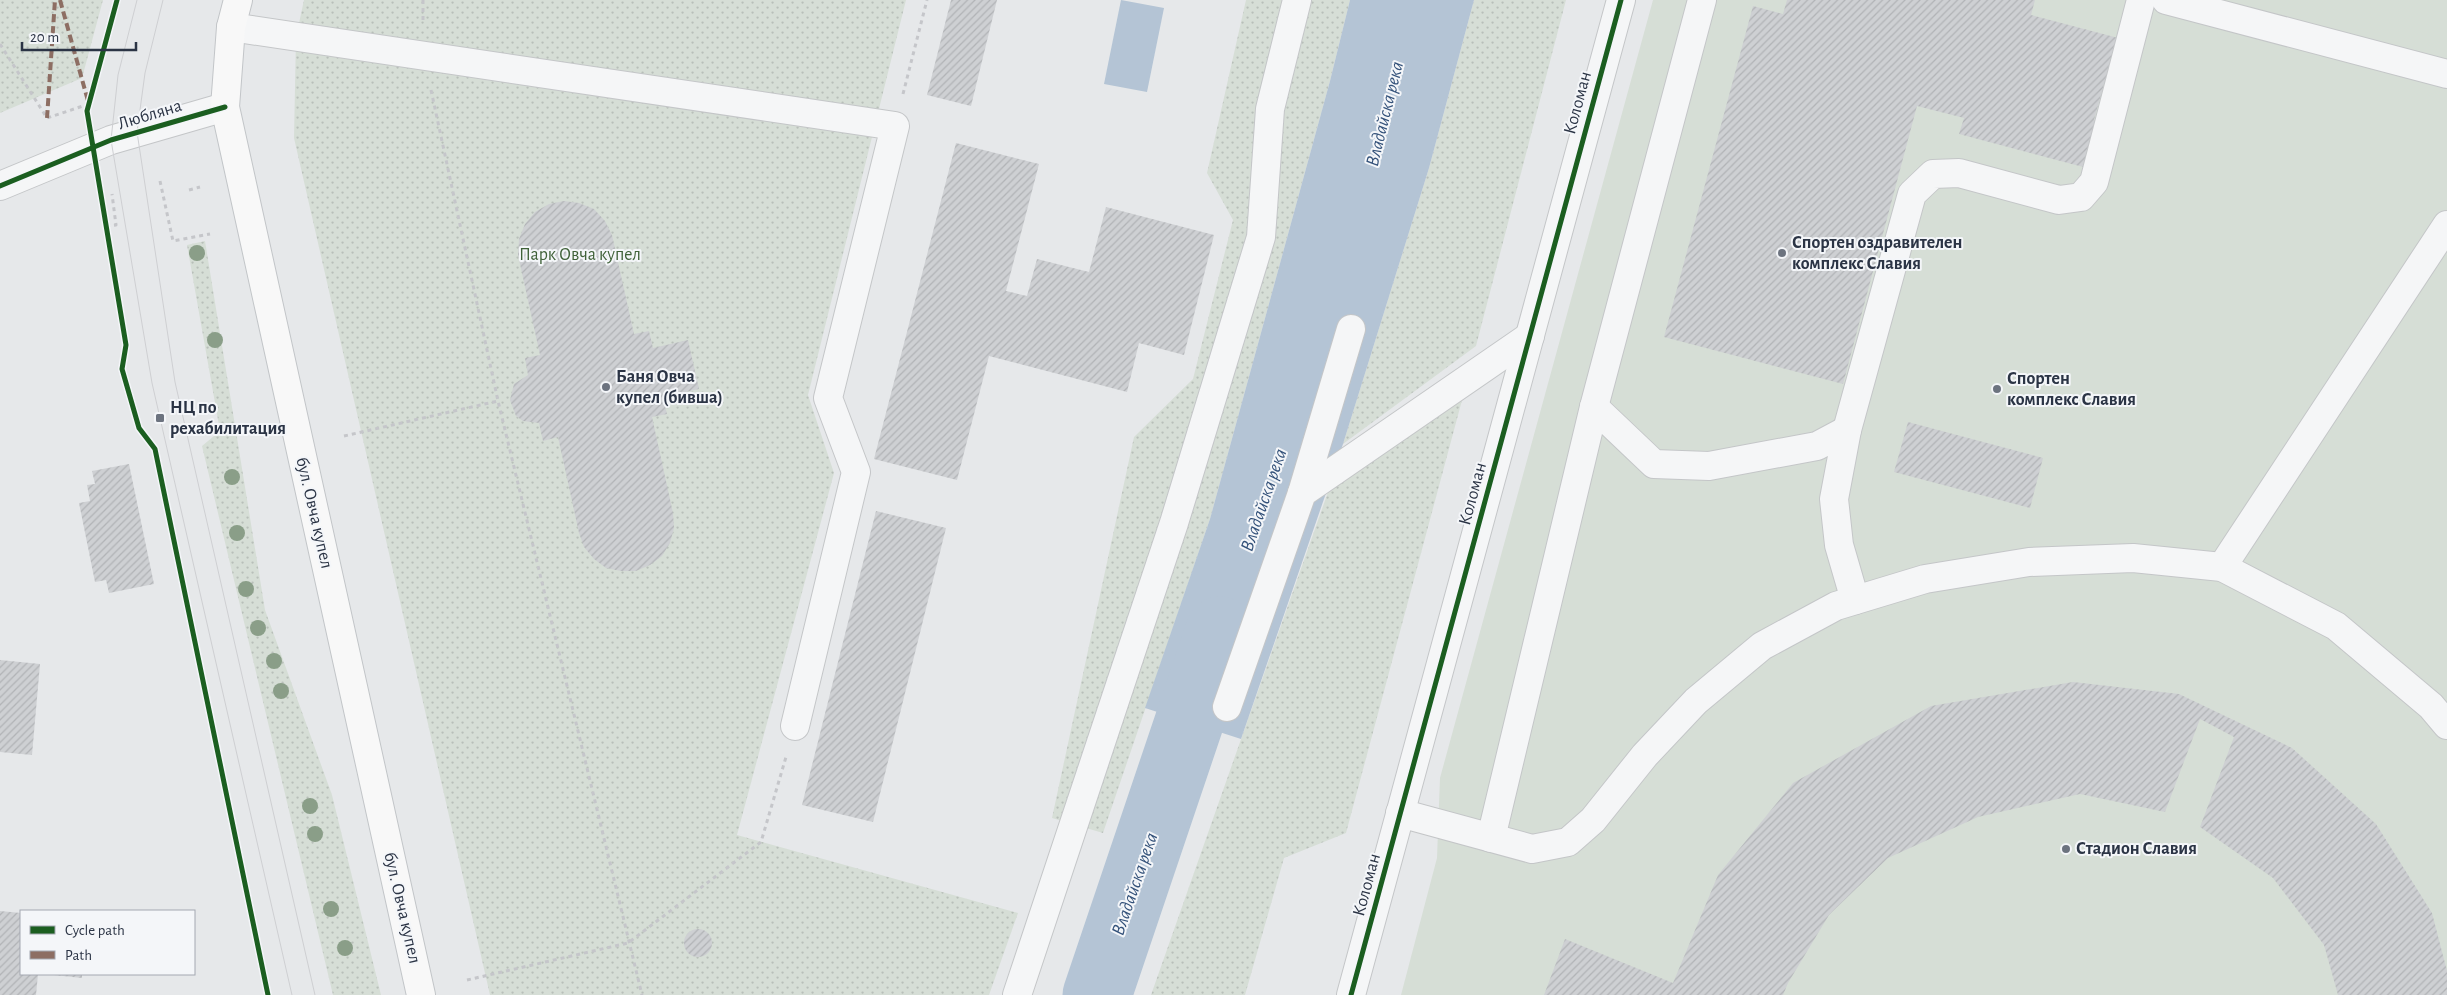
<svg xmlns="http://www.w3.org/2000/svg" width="2447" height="995" font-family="'Alegreya Sans',sans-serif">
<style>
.grass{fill:url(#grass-dots)}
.pitch{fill:#d6ded6}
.water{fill:#b4c4d5}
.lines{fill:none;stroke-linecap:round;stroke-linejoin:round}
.river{stroke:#b4c4d5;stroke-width:69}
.building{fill:url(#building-hatch)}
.minor-casing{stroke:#c4c6c8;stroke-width:30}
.major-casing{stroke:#c2c5c8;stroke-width:30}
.path{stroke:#c5c6ca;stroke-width:3;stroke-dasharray:4 4;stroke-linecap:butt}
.minor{stroke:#f5f6f7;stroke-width:28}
.major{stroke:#f8f8f8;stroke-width:28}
.tram{stroke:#cecfd2;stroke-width:1}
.quiet{stroke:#8d6e63;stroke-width:4;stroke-dasharray:8 4;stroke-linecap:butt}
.cycleway-casing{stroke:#f4f6f9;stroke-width:8}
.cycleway{stroke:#1b5e20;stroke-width:5}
.tree{fill:#8a9e88}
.poi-dot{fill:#6c737f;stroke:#f4f6f9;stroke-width:2}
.labels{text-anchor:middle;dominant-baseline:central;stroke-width:4;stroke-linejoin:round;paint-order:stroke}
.street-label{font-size:18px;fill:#2b3445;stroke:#f4f6f9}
.poi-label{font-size:18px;font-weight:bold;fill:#2b3445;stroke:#f4f6f9;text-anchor:start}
.park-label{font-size:18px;fill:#3f6138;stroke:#f4f6f9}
.water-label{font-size:19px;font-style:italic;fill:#34527a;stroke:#f4f6f9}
</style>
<defs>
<pattern id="grass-dots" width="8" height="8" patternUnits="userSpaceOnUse" patternTransform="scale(1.25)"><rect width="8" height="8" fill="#d6ded6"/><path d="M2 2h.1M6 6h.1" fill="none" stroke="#b8bfb9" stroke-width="1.8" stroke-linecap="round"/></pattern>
<pattern id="building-hatch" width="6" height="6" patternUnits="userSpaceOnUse" patternTransform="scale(1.25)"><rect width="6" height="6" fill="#ced0d3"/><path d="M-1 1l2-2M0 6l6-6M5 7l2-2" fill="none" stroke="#b1b3b6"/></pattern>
</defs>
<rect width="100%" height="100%" fill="#e6e8ea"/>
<g class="grass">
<polygon points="0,0 103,0 82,78 0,113"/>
<polygon points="304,0 906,0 808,395 834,473 737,835 1018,913 989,995 490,995 294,138 296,37"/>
<polygon points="1246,0 1350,0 1330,81 1210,519 1103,833 1052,818 1134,437 1193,379 1233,220 1207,173"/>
<polygon points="1474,0 1566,0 1476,346 1343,444 1429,168"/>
<polygon points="205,241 265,610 332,795 381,995 333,995 202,446 220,431 187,245"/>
<polygon points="1465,389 1346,833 1284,858 1245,995 1151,995 1328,492"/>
</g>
<polygon class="pitch" points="1653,0 2447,0 2447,995 1401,995 1437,858 1440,778"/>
<g class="water">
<polygon points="1121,0 1164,8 1147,92 1104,84"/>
<polygon points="1350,0 1474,0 1429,168 1343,444 1241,739 1145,708 1210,519 1330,81"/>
</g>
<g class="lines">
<polyline class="river" points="1097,995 1220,631"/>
</g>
<g class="building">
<polygon points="951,0 997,0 971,106 927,95"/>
<polygon points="1787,0 2035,0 2031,15 2122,39 2110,86 2104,84 2094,120 2099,122 2087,168 1959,134 1964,118 1917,106 1843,384 1664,337 1753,6 1783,14"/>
<polygon points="956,143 1039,164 1006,291 1027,296 1037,259 1089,272 1106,207 1214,235 1184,355 1139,343 1127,392 989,356 957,480 874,459"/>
<polygon points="564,201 579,203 594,209 605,221 612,235 634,334 649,331 653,348 688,340 699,389 663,397 667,414 652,417 673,513 674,528 670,543 662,556 650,565 636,571 621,571 606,568 594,559 584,547 579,533 558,437 543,441 539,423 523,421 516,416 510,400 514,384 528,375 525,358 540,355 518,255 519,239 525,224 535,212 549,204"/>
<polygon points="1908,422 2043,458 2030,508 1894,472"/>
<polygon points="129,464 154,584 109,593 106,580 95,582 79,503 90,501 87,485 95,484 92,471"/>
<polygon points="876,511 946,528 873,822 802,805"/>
<polygon points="0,660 40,664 32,755 0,752"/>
<polygon points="2073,682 2179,694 2292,748 2376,824 2432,913 2447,971 2447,995 2338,995 2324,945 2273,878 2200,827 2234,737 2200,719 2165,812 2080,794 1978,817 1888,858 1829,915 1788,983 1783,995 1544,995 1565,939 1673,983 1718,875 1793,783 1931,706"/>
<polygon points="0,911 21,913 21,974 38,974 36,995 0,995"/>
<circle cx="698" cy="943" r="14"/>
<polygon points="44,974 82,974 82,978"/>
</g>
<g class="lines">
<defs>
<g id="minor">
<polyline points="2166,0 2447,74"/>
<polyline points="231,27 895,126 828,398 856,472 795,726"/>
<polyline points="0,186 111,140 225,107"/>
<polyline points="1594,407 1654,464 1709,466 1817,446 1847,430"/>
<polyline points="1302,493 1351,329"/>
<polyline points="2222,567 2447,225"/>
<polyline points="1855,600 1839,545 1834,499 1847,430 1912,194 1933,174 1959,173 2059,200 2081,197 2094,182 2141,0"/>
<polyline points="1227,707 1302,493 1530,336"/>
<polyline points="1400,813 1532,849 1568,842 1593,820 1645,755 1696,701 1762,646 1836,606 1925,579 2029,562 2133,558 2222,567 2336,626 2431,706 2447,725"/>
<polyline points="1491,838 1594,407 1702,0"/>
<polyline points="1017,995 1174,523 1261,237 1270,109 1297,0"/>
<polyline points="1351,995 1621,0"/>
</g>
<polyline id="major" points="238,0 231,27 225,107 421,995"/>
</defs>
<use href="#minor" class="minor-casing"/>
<use href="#major" class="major-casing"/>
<g class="path">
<polyline points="423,0 423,22"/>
<polyline points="0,44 47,118 89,104"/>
<polyline points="431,90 498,401 642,995"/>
<polyline points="903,94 927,0"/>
<polyline points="160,181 173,241 210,234"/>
<polyline points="189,190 200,187"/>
<polyline points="106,226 116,225 112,194"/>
<polyline points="344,436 498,401"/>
<polyline points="467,980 628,943 761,842 786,757"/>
</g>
<use href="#minor" class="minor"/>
<use href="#major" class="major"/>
<g class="tram">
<polyline points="137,0 118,75 111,140 152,383 292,995"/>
<polyline points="163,0 145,73 137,132 175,382 315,995"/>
</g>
<g class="quiet">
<polyline points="60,0 88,101"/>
<polyline points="47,118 55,0"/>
</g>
<defs>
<g id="cycleway">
<polyline points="117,0 87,111 126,345 122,369 139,428 155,449 268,995"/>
<polyline points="0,186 111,140 225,107"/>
<polyline points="1351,995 1621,0"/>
</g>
</defs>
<use href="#cycleway" class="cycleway-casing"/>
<use href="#cycleway" class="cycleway"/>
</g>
<g class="tree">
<circle cx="197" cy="253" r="8"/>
<circle cx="215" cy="340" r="8"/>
<circle cx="232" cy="477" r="8"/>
<circle cx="237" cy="533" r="8"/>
<circle cx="246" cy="589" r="8"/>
<circle cx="258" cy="628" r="8"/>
<circle cx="274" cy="661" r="8"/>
<circle cx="281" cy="691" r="8"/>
<circle cx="310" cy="806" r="8"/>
<circle cx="315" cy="834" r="8"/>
<circle cx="331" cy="909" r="8"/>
<circle cx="345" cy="948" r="8"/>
</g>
<g class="poi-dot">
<circle cx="1782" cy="253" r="5"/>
<circle cx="606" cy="387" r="5"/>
<circle cx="1997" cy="389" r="5"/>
<rect x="155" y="413" width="10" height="10" rx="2.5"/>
<circle cx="2066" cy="849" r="5"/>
</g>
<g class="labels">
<g class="street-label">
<text transform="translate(1578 103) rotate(-75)">Коломан</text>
<text transform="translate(150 115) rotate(-17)">Любляна</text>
<text transform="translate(1473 494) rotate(-75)">Коломан</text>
<text transform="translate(314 513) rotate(77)">бул. Овча купел</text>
<text transform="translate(1367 885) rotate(-75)">Коломан</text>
<text transform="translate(402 908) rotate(77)">бул. Овча купел</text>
</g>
<g class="poi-label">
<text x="1792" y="243">Спортен оздравителен<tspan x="1792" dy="21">комплекс Славия</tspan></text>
<text x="616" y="377">Баня Овча<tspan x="616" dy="21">купел (бивша)</tspan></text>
<text x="2007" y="379">Спортен<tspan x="2007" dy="21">комплекс Славия</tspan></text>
<text x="170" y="408">НЦ по<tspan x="170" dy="21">рехабилитация</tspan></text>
<text x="2076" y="849">Стадион Славия</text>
</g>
<g class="park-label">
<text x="580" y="255">Парк Овча купел</text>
</g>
<g class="water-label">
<text transform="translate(1385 114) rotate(-76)">Владайска река</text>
<text transform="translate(1264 500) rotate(-71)">Владайска река</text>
<text transform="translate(1135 884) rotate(-71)">Владайска река</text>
</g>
</g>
<rect x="20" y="910" width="175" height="65" fill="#f4f6f9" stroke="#a4a8b1"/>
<rect x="30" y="926" width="25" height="8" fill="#1b5e20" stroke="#a4a8b1"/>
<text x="65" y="935" font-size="15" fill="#2b3445">Cycle path</text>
<rect x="30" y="951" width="25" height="8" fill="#8d6e63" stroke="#a4a8b1"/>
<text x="65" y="960" font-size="15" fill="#2b3445">Path</text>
<path d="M22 42v8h114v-8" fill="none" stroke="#2b3445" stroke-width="2.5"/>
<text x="30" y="42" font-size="15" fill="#2b3445" stroke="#f4f6f9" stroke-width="4" paint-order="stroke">20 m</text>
</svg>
